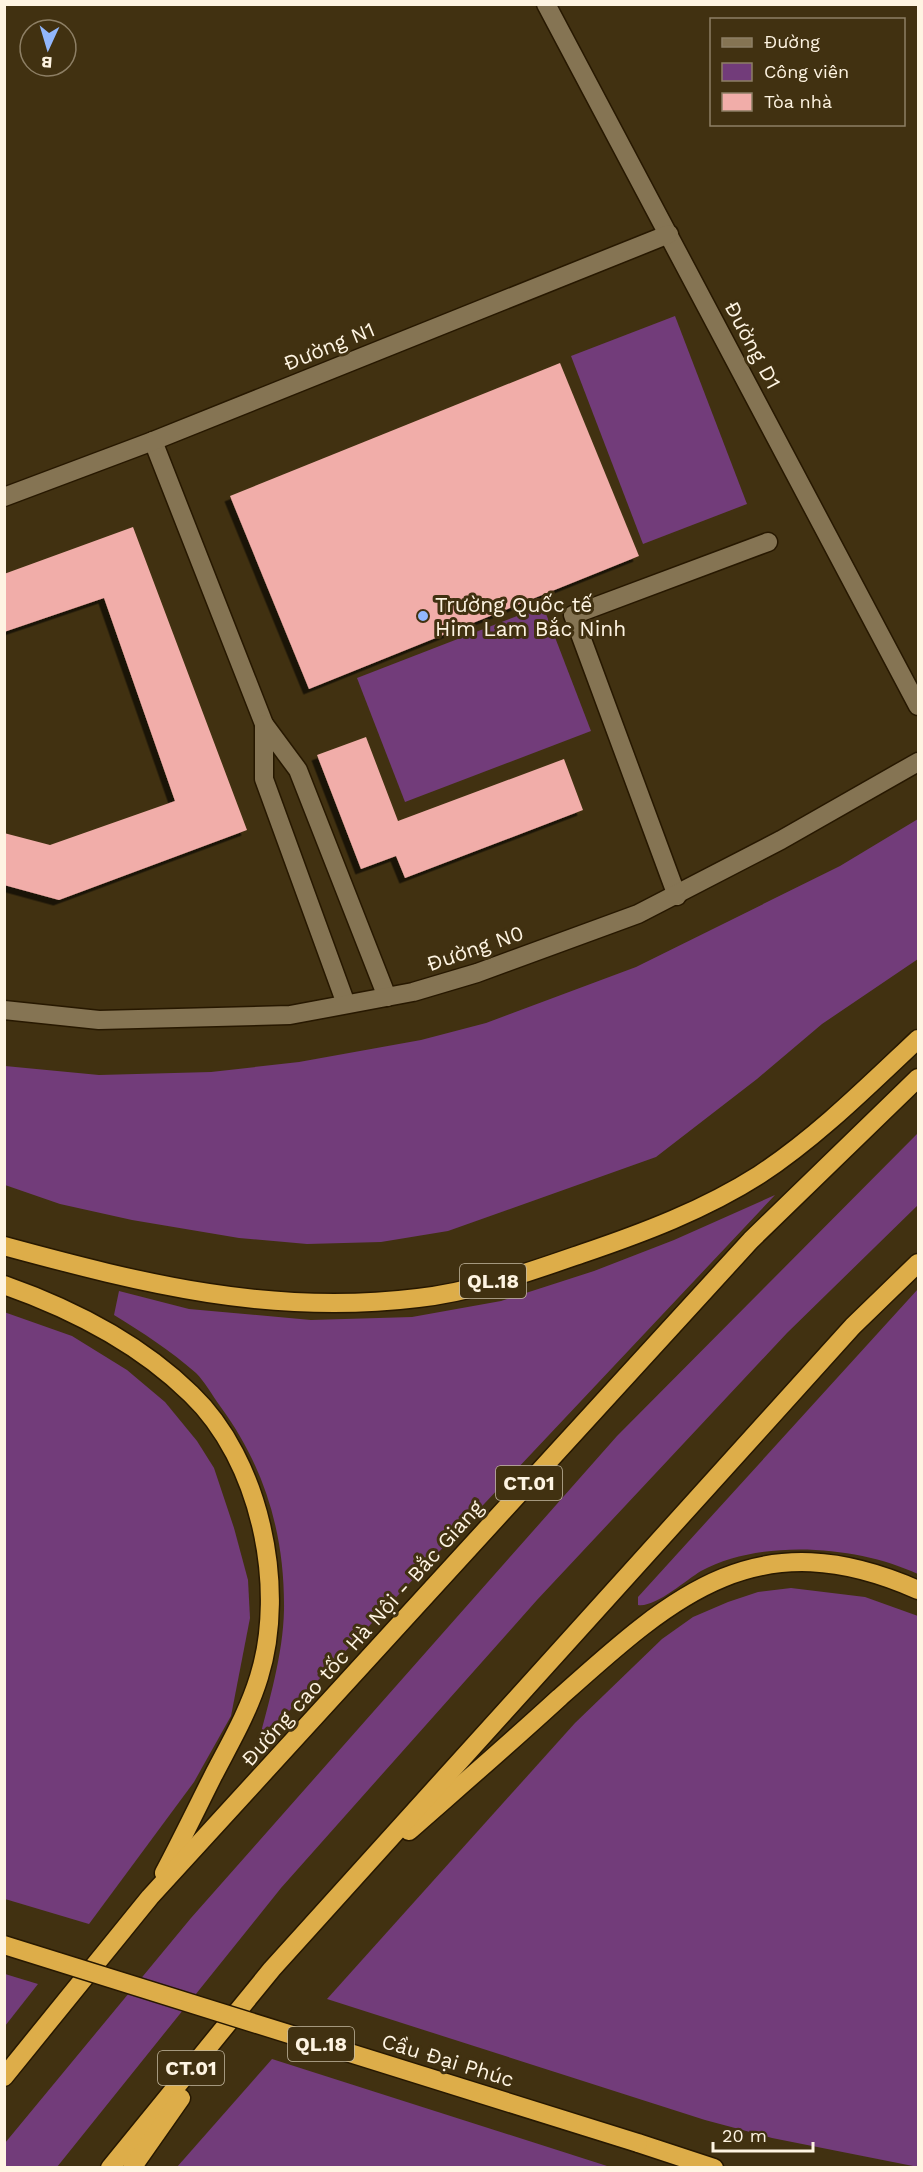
<svg xmlns="http://www.w3.org/2000/svg" width="923" height="2172" font-family="'Work Sans',sans-serif">
<style>
.green{fill:#723c7a}
.building{fill:#f1ada9;filter:url(#shadow)}
.lines{fill:none;stroke-linecap:round;stroke-linejoin:round}
.lane-casing{stroke:#271800;stroke-width:21}
.street-casing{stroke:#271800;stroke-width:21}
.highway-casing{stroke:#271800;stroke-width:21}
.lane{stroke:#857453;stroke-width:18}
.street{stroke:#857453;stroke-width:18}
.highway{stroke:#ddad49;stroke-width:18}
.highway-bridge-casing{stroke:#271800;stroke-width:21;stroke-linecap:butt}
.highway-bridge{stroke:#ddad49;stroke-width:18}
.poi-dot{fill:#92b7fd;stroke:#413111;stroke-width:2}
.labels{text-anchor:middle;dominant-baseline:central;stroke-width:6;stroke-linejoin:round;paint-order:stroke}
.shield{fill:#413111;stroke:#c5baa3;stroke-width:1.5}
.shield-label{font-size:20px;font-weight:bold;fill:#fef4e2}
.street-label{font-size:21px;fill:#fef4e2;stroke:#413111}
.poi-label{font-size:21px;fill:#fef4e2;stroke:#413111;text-anchor:start}
</style>
<defs>
<filter id="shadow"><feDropShadow dx="-5.5" dy="5.5" stdDeviation="0" flood-color="#0009"/></filter>
</defs>
<rect width="100%" height="100%" fill="#413111"/>
<g class="green">
<polygon points="675,316 747,504 643,544 571,356"/>
<polygon points="543,606 591,731 405,802 357,678"/>
<polygon points="918,819 918,959 822,1024 757,1079 656,1157 448,1231 381,1242 307,1244 239,1238 132,1220 60,1204 5,1185 5,1066 99,1075 211,1072 299,1062 421,1040 486,1023 636,967 840,866"/>
<polygon points="918,1133 918,1205 787,1333 537,1600 281,1888 57,2167 5,2168 5,2143 191,1918 617,1436"/>
<path d="M775,1195L258,1744C269,1701 283,1655 284,1610C285,1535 265,1467 220,1406C212,1395 205,1382 196,1373C171,1351 142,1332 114,1315L119,1291L189,1309L311,1320L412,1317L501,1301L594,1271L674,1240Z"/>
<path d="M918,1289V1574C858,1546 762,1538 701,1571C686,1580 655,1608 638,1605V1597Z"/>
<polygon points="4,1312 72,1336 127,1370 165,1402 197,1441 214,1468 234,1528 248,1580 250,1618 231,1716 194,1782 89,1924 5,1899"/>
<polygon points="791,1588 865,1597 918,1616 918,2167 772,2138 705,2120 327,1999 575,1723 662,1639 693,1617 728,1602 758,1592"/>
<polygon points="5,1974 38,1984 5,2026 4,1974"/>
<polygon points="272,2059 604,2165 610,2167 177,2167"/>
</g>
<g class="building">
<polygon points="560,363 639,556 309,689 230,496"/>
<polygon points="133,527 247,830 59,900 4,885 4,833 50,845 175,801 104,598 4,632 4,574"/>
<polygon points="366,737 398,821 564,759 583,810 405,878 396,856 361,869 317,755"/>
</g>
<g class="lines">
<defs>
<g id="lane">
<polyline points="153,441 264,724 298,770 387,997"/>
<polyline points="264,724 264,779 346,1004"/>
<polyline points="677,896 573,615 768,542"/>
</g>
<g id="street">
<polyline points="546,4 918,706"/>
<polyline points="4,497 153,441 669,234"/>
<polyline points="4,1010 99,1020 290,1015 413,992 477,973 638,914 781,840 918,762"/>
</g>
<g id="highway">
<path d="M4,1246C144,1284 271,1316 418,1298C473,1292 529,1272 581,1254C643,1233 704,1210 759,1175C817,1137 868,1086 918,1039"/>
<path d="M4,1285C72,1309 139,1343 191,1394C260,1460 287,1587 259,1677C248,1713 230,1743 213,1776C197,1808 181,1841 164,1873"/>
<path d="M409,1831C459,1787 510,1743 559,1698C675,1594 757,1519 918,1590"/>
<polyline points="4,2077 150,1897 751,1240 918,1078"/>
<polyline points="638,2143 714,2168"/>
<polyline points="110,2168 272,1969 853,1326 918,1263"/>
<polyline points="132,2168 181,2098"/>
</g>
</defs>
<use href="#lane" class="lane-casing"/>
<use href="#street" class="street-casing"/>
<use href="#highway" class="highway-casing"/>
<use href="#lane" class="lane"/>
<use href="#street" class="street"/>
<use href="#highway" class="highway"/>
<defs>
<polyline id="highway-bridge" points="4,1945 638,2143"/>
</defs>
<use href="#highway-bridge" class="highway-bridge-casing"/>
<use href="#highway-bridge" class="highway-bridge"/>
</g>
<circle class="poi-dot" cx="423" cy="616" r="6"/>
<g class="labels">
<g class="shield">
<rect x="460" y="1264" width="66" height="34" rx="4.5"/>
<rect x="496" y="1466" width="66" height="34" rx="4.5"/>
<rect x="288" y="2027" width="66" height="34" rx="4.5"/>
<rect x="158" y="2051" width="66" height="34" rx="4.5"/>
</g>
<g class="shield-label">
<text x="493" y="1281">QL.18</text>
<text x="529" y="1483">CT.01</text>
<text x="321" y="2044">QL.18</text>
<text x="191" y="2068">CT.01</text>
</g>
<g class="street-label">
<text transform="translate(753 345) rotate(62)">Đường D1</text>
<text transform="translate(329 346) rotate(-22)">Đường N1</text>
<text transform="translate(475 948) rotate(-19)">Đường N0</text>
<text transform="translate(362 1633) rotate(-48)">Đường cao tốc Hà Nội - Bắc Giang</text>
<text transform="translate(448 2060) rotate(17)">Cầu Đại Phúc</text>
</g>
<g class="poi-label">
<text x="435" y="604">Trường Quốc tế<tspan x="435" dy="24">Him Lam Bắc Ninh</tspan></text>
</g>
</g>
<rect width="923" height="2172" fill="none" stroke="#fef4e2" stroke-width="12"/>
<rect x="710" y="18" width="195" height="108" fill="#413111" stroke="#8d7f65" stroke-width="1.5"/>
<rect x="722" y="38" width="30" height="9" fill="#857453" stroke="#8d7f65" stroke-width="1.5"/>
<text x="764" y="48" font-size="18" fill="#fef4e2">Đường</text>
<rect x="722" y="63" width="30" height="18" fill="#723c7a" stroke="#8d7f65" stroke-width="1.5"/>
<text x="764" y="78" font-size="18" fill="#fef4e2">Công viên</text>
<rect x="722" y="93" width="30" height="18" fill="#f1ada9" stroke="#8d7f65" stroke-width="1.5"/>
<text x="764" y="108" font-size="18" fill="#fef4e2">Tòa nhà</text>
<g transform="translate(48 48) rotate(184)"><circle r="28" fill="#413111" stroke="#8d7f65" stroke-width="1.5"/>
<path d="M0-4.5L10 22L0 15L-10 22Z" fill="#92b7fd"/>
<text y="-9" font-size="16" font-weight="bold" text-anchor="middle" fill="#fef4e2">B</text>
</g>
<path d="M713 2142v9h100v-9" fill="none" stroke="#fef4e2" stroke-width="3"/>
<text x="722" y="2142" font-size="18" fill="#fef4e2" stroke="#413111" stroke-width="4.5" paint-order="stroke">20 m</text>
</svg>
